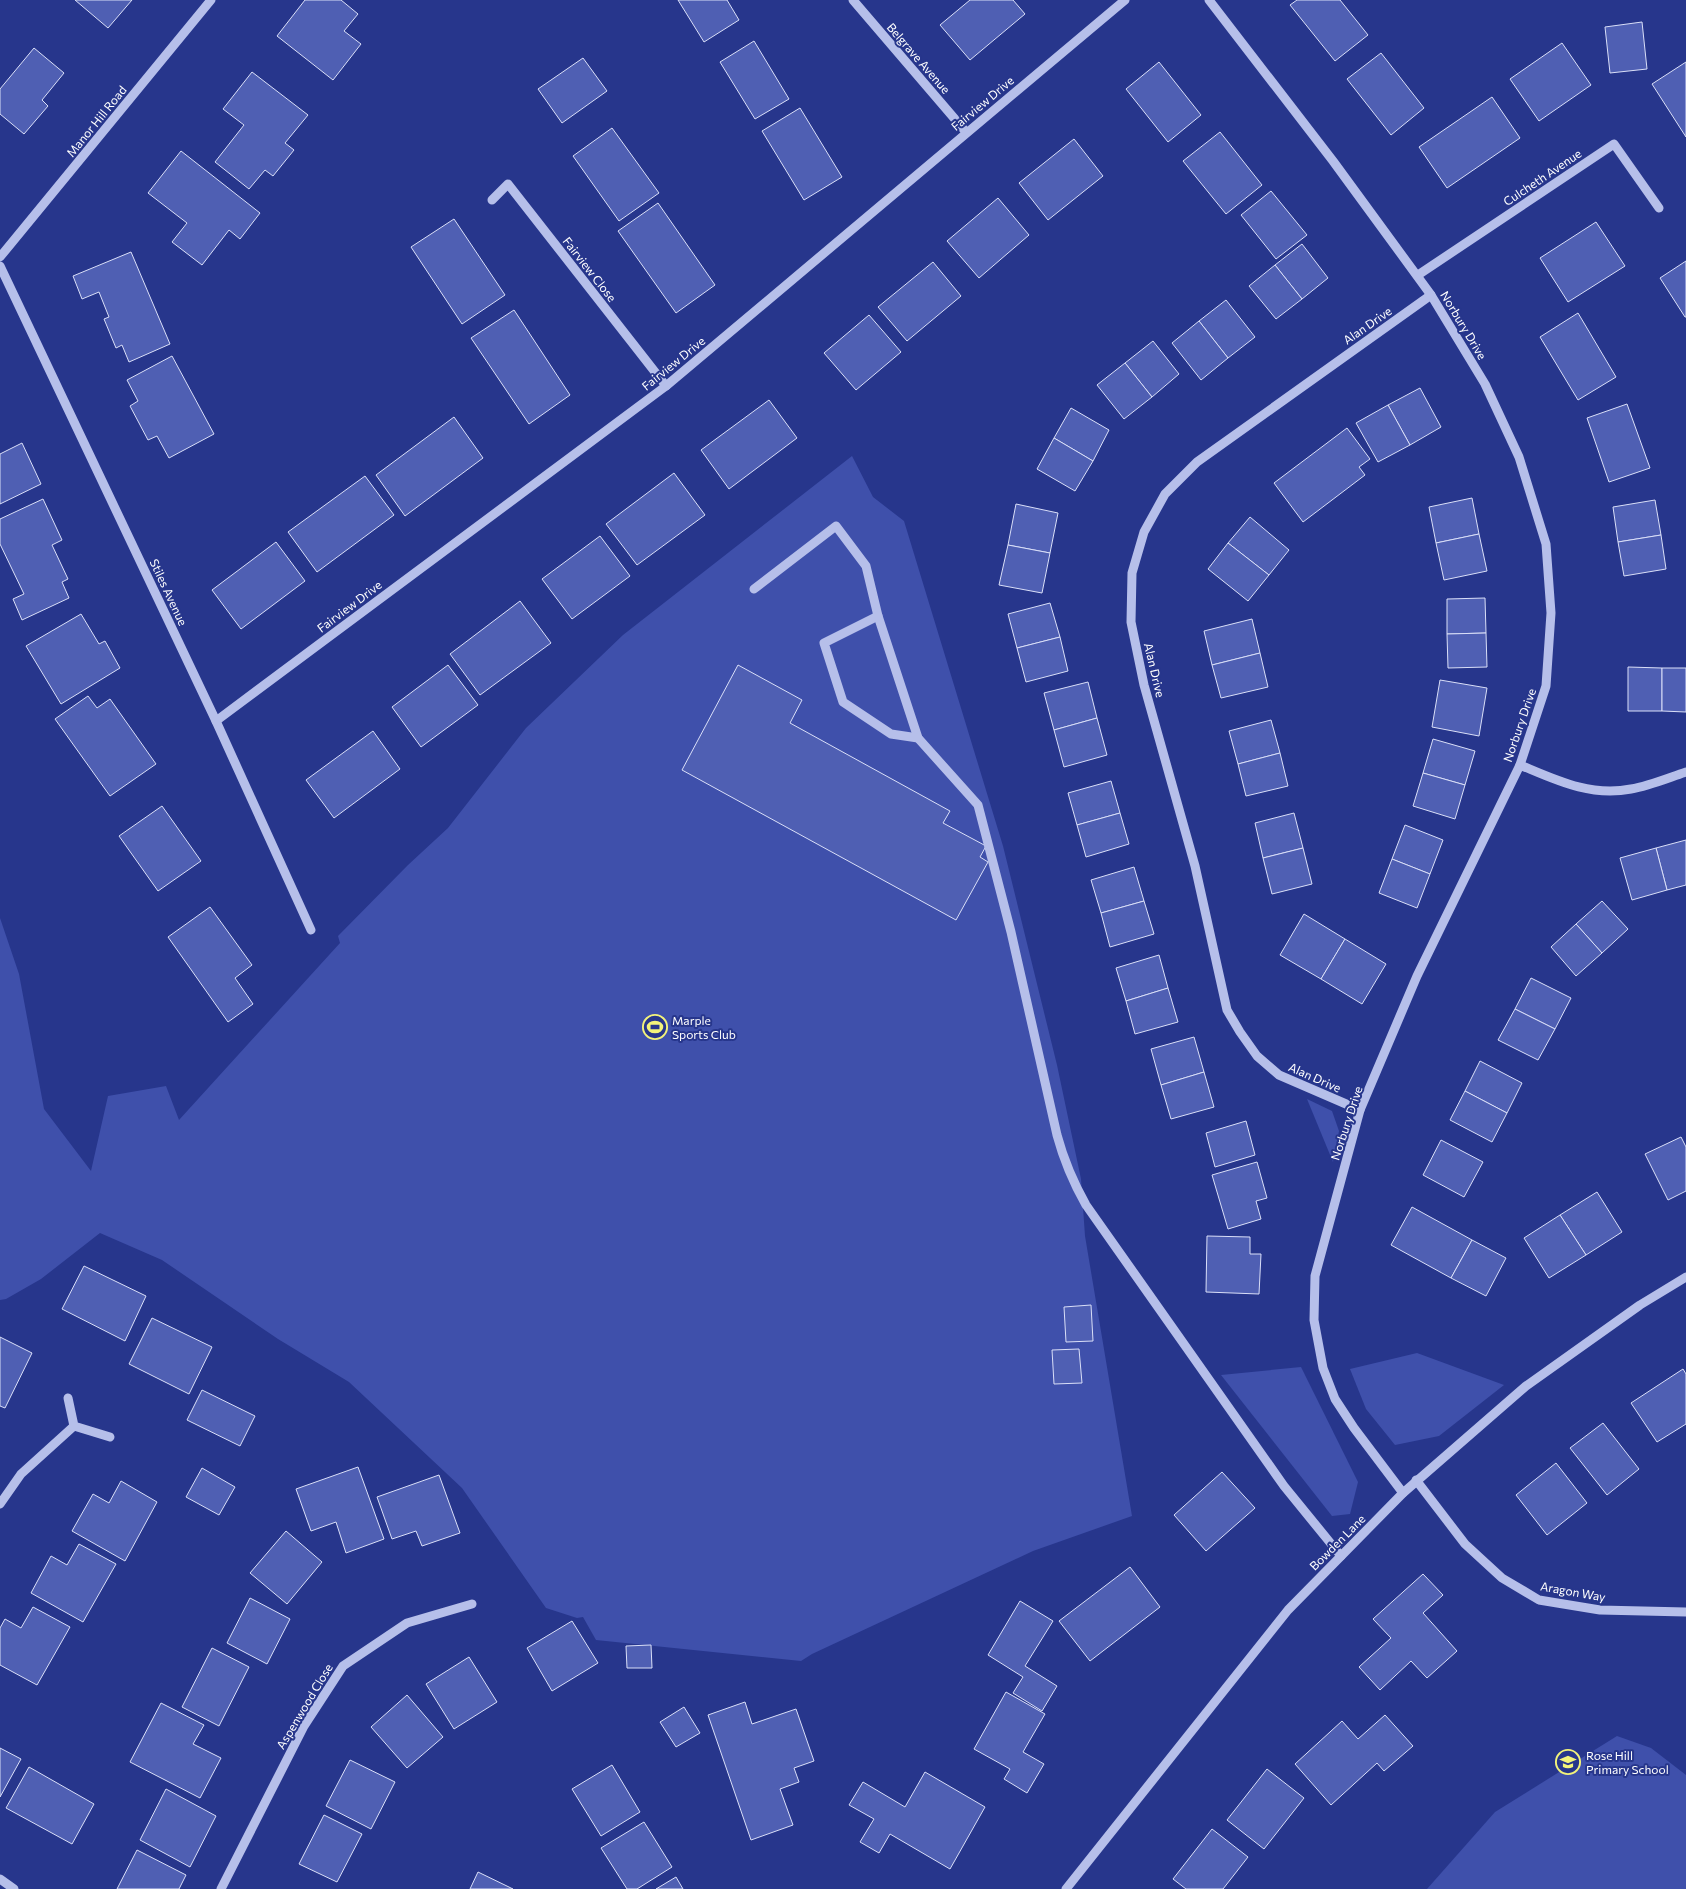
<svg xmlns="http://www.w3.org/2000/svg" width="1686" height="1889" font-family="Commissioner,sans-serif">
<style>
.green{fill:#3f50ab}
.building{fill:#4f5fb3;stroke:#dadff8}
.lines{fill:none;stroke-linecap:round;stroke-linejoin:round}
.minor{stroke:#b6bfea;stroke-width:9}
.labels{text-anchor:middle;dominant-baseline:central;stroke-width:4;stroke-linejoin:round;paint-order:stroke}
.street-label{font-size:12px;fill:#fff;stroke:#27368c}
.poi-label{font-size:12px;fill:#fff;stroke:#27368c;text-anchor:start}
</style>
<rect width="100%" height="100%" fill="#27368c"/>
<g class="green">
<polygon points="852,456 873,497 904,521 1003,846 1057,1065 1081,1179 1085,1236 1132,1516 1033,1551 812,1654 801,1661 596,1640 583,1617 577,1618 546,1608 462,1488 349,1382 278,1339 162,1260 100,1233 41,1279 6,1299 0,1300 0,918 19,974 44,1109 91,1171 108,1096 166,1086 179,1120 340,943 338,936 408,865 448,828 526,728 623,635"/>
<polygon points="1307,1099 1332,1111 1339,1131 1333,1162"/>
<polygon points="1417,1353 1504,1385 1439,1436 1395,1445 1366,1409 1350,1369"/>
<polygon points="1301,1367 1358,1482 1350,1514 1332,1516 1221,1375"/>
<polygon points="1617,1736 1651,1748 1686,1775 1686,1889 1427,1889 1495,1812"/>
</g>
<g class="building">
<polygon points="75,0 132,0 108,28"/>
<polygon points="305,0 341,0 358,14 344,31 361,44 333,80 277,36"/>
<polygon points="678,0 727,0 739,20 704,42"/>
<polygon points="970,0 1013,0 1025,14 970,60 940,25"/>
<polygon points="1297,0 1340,0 1368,35 1335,61 1290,5"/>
<polygon points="1642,22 1647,69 1610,73 1605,27"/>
<polygon points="754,41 789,99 755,119 720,62"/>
<polygon points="1562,43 1591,85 1539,121 1510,79"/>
<polygon points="34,48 64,73 42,100 48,106 24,134 0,114 0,89"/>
<polygon points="1381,53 1424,108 1391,135 1347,79"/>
<polygon points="583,58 607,91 562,123 538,89"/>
<polygon points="1159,62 1201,115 1168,142 1126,89"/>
<polygon points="1686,62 1686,137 1652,84"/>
<polygon points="252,72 308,115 285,143 294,150 273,176 265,170 249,189 215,162 244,125 223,109"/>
<polygon points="1492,97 1520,138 1447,188 1419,147"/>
<polygon points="800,108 842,177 804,200 762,131"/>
<polygon points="612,128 659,193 619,221 573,156"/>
<polygon points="1220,132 1262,185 1226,214 1183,161"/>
<polygon points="1074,139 1103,176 1048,220 1019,183"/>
<polygon points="181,151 260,213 240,239 229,230 202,265 172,242 187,223 148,193"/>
<polygon points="1271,191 1307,235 1276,259 1241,215"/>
<polygon points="998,198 1029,235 979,278 947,241"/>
<polygon points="658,203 715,285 676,313 618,231"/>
<polygon points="454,219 505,295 462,324 411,247"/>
<polygon points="1596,222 1625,266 1568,302 1540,258"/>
<polygon points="1302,244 1328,278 1302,299 1275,265"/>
<polygon points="131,252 170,344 129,362 122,345 116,348 104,319 109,317 99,292 82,299 73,276"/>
<polygon points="1686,261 1686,317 1685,317 1660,278"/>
<polygon points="933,262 961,296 907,341 878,307"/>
<polygon points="1275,265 1302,299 1276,319 1249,286"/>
<polygon points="1226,300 1255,337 1228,358 1199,321"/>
<polygon points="514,310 570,395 529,424 471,338"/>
<polygon points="1578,313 1616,377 1578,400 1540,337"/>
<polygon points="869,315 901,352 856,390 824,353"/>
<polygon points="1199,321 1228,358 1201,380 1172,343"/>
<polygon points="1153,341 1179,374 1152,397 1125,363"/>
<polygon points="172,356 214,434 169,458 157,436 148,440 130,406 138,401 127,380"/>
<polygon points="1125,363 1152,397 1124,419 1097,385"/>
<polygon points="1420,388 1441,427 1410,445 1388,405"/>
<polygon points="769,400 797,438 729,489 701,450"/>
<polygon points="1627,404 1650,468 1609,482 1587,418"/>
<polygon points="1388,405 1410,445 1378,462 1356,423"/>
<polygon points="1071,408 1109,430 1093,461 1054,438"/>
<polygon points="454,417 483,458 405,516 376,475"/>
<polygon points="1347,428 1370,459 1359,467 1365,475 1303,522 1274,483"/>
<polygon points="1054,438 1093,461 1075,491 1037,469"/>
<polygon points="22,443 41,484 0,504 0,454"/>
<polygon points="674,473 705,515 637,565 606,524"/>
<polygon points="365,476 394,515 317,572 288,532"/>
<polygon points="1472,498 1479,534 1436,543 1429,507"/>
<polygon points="43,499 62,540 52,545 68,579 62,582 69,598 22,620 13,599 24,594 0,544 0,519"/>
<polygon points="1655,500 1661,535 1618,542 1613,507"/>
<polygon points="1016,504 1058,513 1050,553 1008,545"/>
<polygon points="1250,517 1289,550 1269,575 1228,543"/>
<polygon points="1479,534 1487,571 1444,580 1436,543"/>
<polygon points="1661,535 1666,569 1624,576 1618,542"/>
<polygon points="600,536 630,576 572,619 542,579"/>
<polygon points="276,542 305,581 241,629 212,590"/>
<polygon points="1228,543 1269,575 1248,601 1208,569"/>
<polygon points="1008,545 1050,553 1042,593 999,585"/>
<polygon points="1485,598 1486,633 1447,634 1447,599"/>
<polygon points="520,601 551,643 480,695 450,654"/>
<polygon points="1050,603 1060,637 1017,648 1008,614"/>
<polygon points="81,614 99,644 105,641 120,668 61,704 26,646"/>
<polygon points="1252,619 1260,653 1212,665 1204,631"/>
<polygon points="1486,633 1487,667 1448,668 1447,634"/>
<polygon points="1060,637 1068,671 1026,682 1017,648"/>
<polygon points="1260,653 1268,687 1221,698 1212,665"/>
<polygon points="448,665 478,705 421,747 392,707"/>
<polygon points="738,665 802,700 790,723 950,811 943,823 986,846 980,857 988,862 956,920 682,770"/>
<polygon points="1628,667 1662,668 1662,711 1628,711"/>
<polygon points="1662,668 1686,668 1686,712 1662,711"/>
<polygon points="1440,680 1487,688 1479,736 1432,727"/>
<polygon points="1088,682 1097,718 1054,730 1044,693"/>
<polygon points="88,696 97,708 110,699 156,764 110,796 55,719"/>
<polygon points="1097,718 1107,755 1064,767 1054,730"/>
<polygon points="1271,720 1280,753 1238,764 1229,731"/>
<polygon points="373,731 400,769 334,818 306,780"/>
<polygon points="1433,739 1475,751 1465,785 1423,773"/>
<polygon points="1280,753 1288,786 1246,796 1238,764"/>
<polygon points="1423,773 1465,785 1455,819 1413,806"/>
<polygon points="1111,781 1120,813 1077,825 1068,793"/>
<polygon points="162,806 201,861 158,891 119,836"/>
<polygon points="1120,813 1129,844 1086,857 1077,825"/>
<polygon points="1294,813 1303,848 1263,858 1255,823"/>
<polygon points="1405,825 1443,840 1430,874 1392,859"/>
<polygon points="1686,840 1686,885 1667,890 1656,848"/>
<polygon points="1303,848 1312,884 1272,894 1263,858"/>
<polygon points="1656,848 1667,890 1632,900 1620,858"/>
<polygon points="1392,859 1430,874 1417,908 1379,893"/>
<polygon points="1134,867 1144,901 1101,913 1091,880"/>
<polygon points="1144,901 1154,934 1110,947 1101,913"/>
<polygon points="1602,901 1628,929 1602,953 1576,924"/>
<polygon points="210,907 252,965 235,978 253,1004 228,1022 168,937"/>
<polygon points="1304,914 1345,939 1321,979 1280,955"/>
<polygon points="1576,924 1602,953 1576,976 1551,947"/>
<polygon points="1345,939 1386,964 1362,1004 1321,979"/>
<polygon points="1159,955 1168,988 1126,1001 1116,968"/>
<polygon points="1531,978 1571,998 1555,1029 1515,1009"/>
<polygon points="1168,988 1178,1022 1135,1034 1126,1001"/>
<polygon points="1515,1009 1555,1029 1538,1060 1498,1040"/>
<polygon points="1194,1037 1204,1072 1161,1085 1151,1049"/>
<polygon points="1480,1061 1522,1083 1507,1113 1465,1091"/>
<polygon points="1204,1072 1214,1107 1171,1119 1161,1085"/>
<polygon points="1465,1091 1507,1113 1492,1142 1450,1120"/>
<polygon points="1246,1121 1255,1155 1215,1167 1206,1133"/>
<polygon points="1681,1137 1686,1147 1686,1191 1668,1200 1645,1154"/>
<polygon points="1441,1140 1483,1162 1464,1197 1423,1175"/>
<polygon points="1257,1162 1267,1198 1256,1201 1261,1219 1228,1229 1212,1175"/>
<polygon points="1597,1192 1622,1232 1586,1255 1560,1215"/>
<polygon points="1412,1207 1472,1240 1451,1278 1391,1245"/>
<polygon points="1560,1215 1586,1255 1549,1278 1524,1238"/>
<polygon points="1207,1236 1250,1237 1250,1254 1261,1254 1259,1294 1206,1292"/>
<polygon points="1472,1240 1506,1258 1486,1296 1451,1278"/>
<polygon points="84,1266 146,1296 125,1341 62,1309"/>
<polygon points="1091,1305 1093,1341 1066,1342 1064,1307"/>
<polygon points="152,1318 212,1347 189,1394 129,1364"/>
<polygon points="0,1337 32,1353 5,1408 0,1406"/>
<polygon points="1079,1349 1082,1383 1054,1384 1052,1350"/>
<polygon points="1683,1369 1686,1374 1686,1424 1657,1442 1631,1403"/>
<polygon points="202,1390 255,1416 240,1446 187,1420"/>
<polygon points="1603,1423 1639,1469 1607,1495 1570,1448"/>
<polygon points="1556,1463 1587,1503 1547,1535 1516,1495"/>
<polygon points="358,1467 384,1539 346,1553 336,1522 311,1531 296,1489"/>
<polygon points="202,1468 235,1487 219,1515 186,1497"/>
<polygon points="1222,1472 1255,1508 1206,1551 1174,1515"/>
<polygon points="439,1475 460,1533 422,1546 416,1531 392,1539 377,1497"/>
<polygon points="121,1481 157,1502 125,1561 72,1531 93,1494 109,1503"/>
<polygon points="286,1531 322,1562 287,1604 250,1573"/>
<polygon points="79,1544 116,1564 83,1622 31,1593 51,1556 67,1565"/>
<polygon points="1130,1567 1160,1607 1090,1661 1059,1621"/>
<polygon points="1423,1574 1443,1595 1423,1613 1457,1651 1427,1678 1411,1661 1380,1690 1359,1667 1391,1638 1373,1619"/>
<polygon points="250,1598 290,1619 267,1664 227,1643"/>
<polygon points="1020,1601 1053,1621 1025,1666 1057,1686 1042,1711 1013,1693 1023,1677 988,1655"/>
<polygon points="33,1607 70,1627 37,1685 0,1665 0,1628 5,1619 21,1628"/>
<polygon points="572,1621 598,1663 552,1691 527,1648"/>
<polygon points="651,1645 652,1668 627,1668 626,1646"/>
<polygon points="212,1648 249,1667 219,1726 182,1707"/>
<polygon points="469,1657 497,1702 454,1729 426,1684"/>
<polygon points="1006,1692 1045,1714 1023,1752 1044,1764 1027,1793 1004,1779 1010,1769 974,1749"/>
<polygon points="407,1695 443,1737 407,1768 371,1727"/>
<polygon points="745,1702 752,1724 796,1709 814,1761 794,1768 799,1782 780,1789 793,1825 751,1840 708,1715"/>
<polygon points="161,1703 204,1725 193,1744 221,1758 200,1798 130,1762"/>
<polygon points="684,1707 700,1733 676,1747 660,1722"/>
<polygon points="1385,1715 1413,1746 1384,1771 1377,1763 1331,1805 1295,1764 1342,1721 1358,1739"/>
<polygon points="0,1748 21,1759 0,1797"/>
<polygon points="350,1760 395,1782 371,1829 326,1806"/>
<polygon points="612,1765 640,1812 601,1836 572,1789"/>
<polygon points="29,1767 94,1804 72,1844 6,1808"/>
<polygon points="1267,1769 1304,1798 1264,1849 1227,1820"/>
<polygon points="925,1772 985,1807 950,1869 890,1834 879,1853 860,1842 874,1819 849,1805 863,1782 905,1807"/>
<polygon points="166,1789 216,1816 190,1867 140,1840"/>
<polygon points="324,1815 362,1834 337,1882 299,1864"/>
<polygon points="644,1822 672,1867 637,1889 627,1889 601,1848"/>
<polygon points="1212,1829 1248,1857 1223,1889 1186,1889 1173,1879"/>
<polygon points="137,1850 186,1875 179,1889 117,1889"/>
<polygon points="478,1872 513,1889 470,1889"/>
<polygon points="676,1877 683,1889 656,1889"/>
</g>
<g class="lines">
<g class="minor">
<polyline points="853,0 966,132"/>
<polyline points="1209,0 1333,161 1431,295 1485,384 1519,457 1546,544 1551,613 1546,686 1520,765 1417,976 1360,1110 1315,1276 1314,1320 1323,1368 1335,1399 1354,1428 1403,1493"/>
<polyline points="492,200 508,184 666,386"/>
<polyline points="0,257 211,0"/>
<polyline points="0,266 216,721 311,930"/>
<polyline points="1418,275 1614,144 1659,208"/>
<path d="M754,589L836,526L866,566L878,616L918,738L978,805L1011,932L1057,1135C1064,1161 1073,1182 1086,1205L1284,1486L1341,1556"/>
<polyline points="878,616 824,643 843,702 891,734 918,738"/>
<polyline points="216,721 666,386 1125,0"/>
<path d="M1520,765C1556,780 1590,797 1631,789C1649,786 1668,778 1686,772"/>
<polyline points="1360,1110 1279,1075 1257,1056 1240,1032 1227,1010 1195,866 1144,685 1131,622 1132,573 1144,532 1165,494 1197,462 1431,295"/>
<polyline points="68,1398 74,1426 110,1437"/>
<polyline points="1416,1480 1465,1544 1502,1578 1539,1600 1600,1610 1686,1612"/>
<polyline points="0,1504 21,1474 74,1426"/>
<polyline points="0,1879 14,1889"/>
<polyline points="221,1889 304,1726 343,1666 407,1623 472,1604"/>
<polyline points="1066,1889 1288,1610 1403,1493 1526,1386 1640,1305 1686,1277"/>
</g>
</g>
<defs>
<symbol id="stadium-ring" viewBox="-11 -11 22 22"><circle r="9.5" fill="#27368c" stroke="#f3f37b" stroke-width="1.5"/><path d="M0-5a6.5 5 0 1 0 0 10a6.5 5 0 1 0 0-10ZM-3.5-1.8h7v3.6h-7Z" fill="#f3f37b"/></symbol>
<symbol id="school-ring" viewBox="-11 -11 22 22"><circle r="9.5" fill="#27368c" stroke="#f3f37b" stroke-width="1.5"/><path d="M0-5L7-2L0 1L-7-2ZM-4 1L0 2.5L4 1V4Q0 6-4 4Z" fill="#f3f37b"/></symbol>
</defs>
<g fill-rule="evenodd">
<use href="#stadium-ring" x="641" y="1013" width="28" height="28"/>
<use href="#school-ring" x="1554" y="1748" width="28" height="28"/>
</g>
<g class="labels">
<g class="street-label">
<text transform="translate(919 58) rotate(49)">Belgrave Avenue</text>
<text transform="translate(982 103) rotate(-40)">Fairview Drive</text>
<text transform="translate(96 121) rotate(-51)">Manor Hill Road</text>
<text transform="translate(1542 177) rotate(-34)">Culcheth Avenue</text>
<text transform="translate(590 269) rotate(52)">Fairview Close</text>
<text transform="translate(1367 325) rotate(-35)">Alan Drive</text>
<text transform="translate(1464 325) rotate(59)">Norbury Drive</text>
<text transform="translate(673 363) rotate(-39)">Fairview Drive</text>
<text transform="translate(169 592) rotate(65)">Stiles Avenue</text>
<text transform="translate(349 606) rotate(-37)">Fairview Drive</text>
<text transform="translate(1155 670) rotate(77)">Alan Drive</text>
<text transform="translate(1519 725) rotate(-71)">Norbury Drive</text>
<text transform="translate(1315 1077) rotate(24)">Alan Drive</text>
<text transform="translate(1346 1123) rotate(-72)">Norbury Drive</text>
<text transform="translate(1337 1542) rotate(-45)">Bowden Lane</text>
<text transform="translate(1573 1591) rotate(10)">Aragon Way</text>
<text transform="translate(304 1706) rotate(-59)">Aspenwood Close</text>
</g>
<g class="poi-label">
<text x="672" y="1020">Marple<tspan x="672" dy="14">Sports Club</tspan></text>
<text x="1586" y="1755">Rose Hill<tspan x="1586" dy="14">Primary School</tspan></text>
</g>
</g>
</svg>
